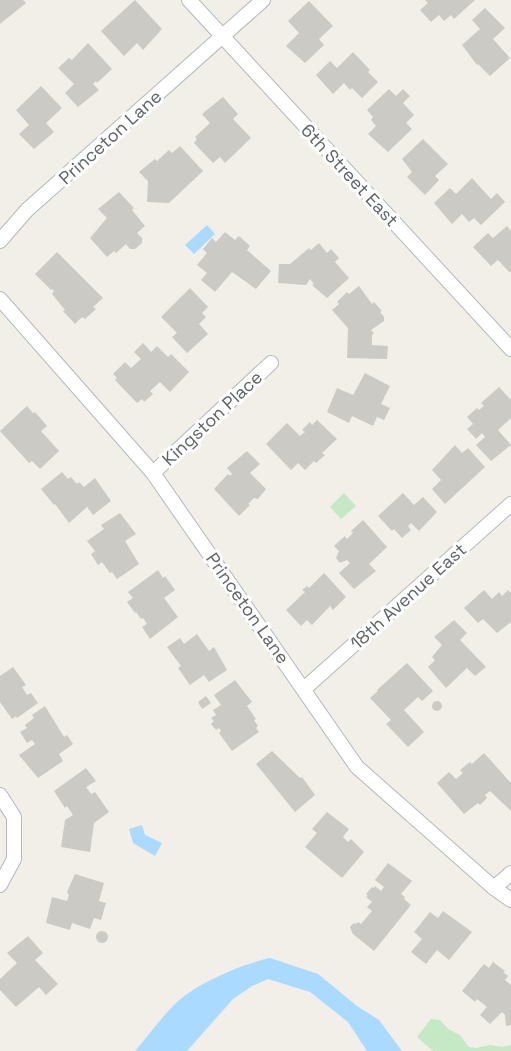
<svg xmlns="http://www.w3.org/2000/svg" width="511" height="1051" font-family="'Space Grotesk',sans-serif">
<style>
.green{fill:#c5e8c5}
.water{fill:#aadaff}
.building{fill:#cccac5}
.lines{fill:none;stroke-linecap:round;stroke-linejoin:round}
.street-casing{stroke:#b5b8bc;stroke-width:16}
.street{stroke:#fff;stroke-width:14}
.labels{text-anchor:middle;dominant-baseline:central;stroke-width:6;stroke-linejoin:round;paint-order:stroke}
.street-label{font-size:18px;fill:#5f6368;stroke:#fff}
</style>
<rect width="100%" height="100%" fill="#f1efe8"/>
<g class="green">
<polygon points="344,493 356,506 341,519 330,507"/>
<polygon points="431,1019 440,1020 448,1029 460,1035 469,1047 476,1048 490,1045 502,1047 511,1045 511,1051 433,1051 417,1037"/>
</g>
<g class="water">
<polygon points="207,225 215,234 194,254 185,245"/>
<polygon points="142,825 145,835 162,843 155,856 133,843 129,829"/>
<path d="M270,958L318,974L357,1006L379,1020L402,1051H367L348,1022L310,992L268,979L252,986L233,999L187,1051H135C148,1036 160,1019 174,1005C194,984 242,964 270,958Z"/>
</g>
<g class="building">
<polygon points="0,0 23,0 26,3 0,24"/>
<polygon points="135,0 162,29 143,50 137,43 124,56 101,31"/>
<polygon points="425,0 475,0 454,19 451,15 444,21 439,15 431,22 420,10 428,3"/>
<polygon points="309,1 333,26 319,39 324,45 305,63 286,46 299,33 288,21"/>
<polygon points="485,8 505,28 493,39 510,58 490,76 478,64 477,65 462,45 480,29 472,20"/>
<polygon points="88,43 112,69 97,83 96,81 93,84 99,90 78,107 65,93 74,84 58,68 69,58 72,60"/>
<polygon points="353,52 370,70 368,72 378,82 362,98 352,88 350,90 344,83 333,94 316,75 330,61 337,68"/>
<polygon points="41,86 62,108 46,123 54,132 34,149 19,134 29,125 16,110"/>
<polygon points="389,89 396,96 403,89 410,96 403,103 414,115 406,123 412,129 388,152 368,134 376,126 371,120 373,117 367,110"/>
<polygon points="223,97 238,114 233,119 251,138 225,163 220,157 213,163 194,143 197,139 195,137 210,123 202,114"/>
<polygon points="423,139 448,164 435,176 439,180 425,195 407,177 412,172 402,159"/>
<polygon points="180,146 203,171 169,203 147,202 148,181 139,172 155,159 157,161 169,150 172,153"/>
<polygon points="472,178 491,199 497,193 505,202 481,225 474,218 469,222 462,214 452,224 434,203 450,188 456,194"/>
<polygon points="119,192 134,208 132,210 145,226 137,233 142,238 142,243 135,249 130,249 126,244 116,253 114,251 107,257 90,238 107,218 98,209"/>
<polygon points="507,226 511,231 511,271 509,272 498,260 491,266 473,247 488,233 493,238"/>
<polygon points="225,232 235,240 239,236 250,246 247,250 271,271 256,289 232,272 215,292 201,280 207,273 197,265 207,253 203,249 212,238 216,242"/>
<polygon points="319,243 327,253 331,249 339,258 335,262 349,278 327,298 312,285 314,284 310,279 306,285 278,283 279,264 290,264 309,248 311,250"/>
<polygon points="57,252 103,298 93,307 96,309 85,319 82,317 75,324 63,311 65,310 52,294 54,291 52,289 51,290 35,274"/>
<polygon points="359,286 372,304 374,302 382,311 380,312 384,317 384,321 371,330 374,333 372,335 372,345 388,346 387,359 347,358 348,328 332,310 339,304 337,302 347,292 349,294"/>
<polygon points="190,288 208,307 202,313 206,317 199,324 208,334 187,353 172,337 177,333 161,317"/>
<polygon points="143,343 151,352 157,346 168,357 171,354 189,372 170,392 160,382 150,391 153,394 144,402 142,399 137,403 115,380 117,378 113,374 125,362 131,368 141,359 134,352"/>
<polygon points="365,373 390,386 381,404 390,408 384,420 377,417 373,426 352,416 349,423 327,412 337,388 353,395"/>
<polygon points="499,387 511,400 511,418 498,430 511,445 491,461 476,445 485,437 482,433 476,439 467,429 473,424 467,417 477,408 479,410 484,406 481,403"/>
<polygon points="27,406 33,413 35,412 47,426 41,431 59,451 40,469 32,461 29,463 0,431"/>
<polygon points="317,420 337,439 322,453 325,455 316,463 314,461 305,470 298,463 291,470 266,444 287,423 300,436 305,432 302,430 310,422 312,425"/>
<polygon points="455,445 462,453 468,448 485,467 445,504 432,489 441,480 432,470"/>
<polygon points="247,451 260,464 250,473 266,489 258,499 254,498 248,504 250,505 239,516 214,489 228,474 230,476 232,474 227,468"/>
<polygon points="62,472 68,479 71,477 77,484 79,482 84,487 95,478 111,501 93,515 87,507 69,523 55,504 54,505 41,489"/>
<polygon points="403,493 414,505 423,497 437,512 419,531 411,523 408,526 411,530 402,538 394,529 392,531 378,516"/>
<polygon points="120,513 136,534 125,541 139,564 117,579 112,572 110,573 102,562 98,565 91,554 95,551 87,541 104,529 101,525"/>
<polygon points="363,520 387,547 369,564 376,571 354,589 339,573 350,563 347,560 340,563 336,558 339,551 334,546 345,536 347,539 353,533 351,531"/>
<polygon points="158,570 163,578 165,576 175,590 164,598 178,617 150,639 142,627 147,624 143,618 141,619 136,612 135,613 127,602 133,598 128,592"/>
<polygon points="324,573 346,597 333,610 330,606 312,625 307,620 301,626 286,610 305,592 302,590 307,586 309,588"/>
<polygon points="484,590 492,599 499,592 502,596 508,590 511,593 511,622 497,633 483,619 478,623 464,608"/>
<polygon points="454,620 467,633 460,640 486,667 475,676 467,668 446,688 428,667 435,660 432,657 442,645 434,637"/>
<polygon points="197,634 209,651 214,647 227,670 209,682 204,675 190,685 178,668 181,666 167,647 180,638 184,644"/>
<polygon points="407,663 433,691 422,701 418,697 404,710 424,732 408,747 386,724 391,720 370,698 378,691 377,690"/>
<polygon points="13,667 26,685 22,687 27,695 31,693 38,703 17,718 16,716 12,719 0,702 0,676"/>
<polygon points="235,680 252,702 247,706 256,719 254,720 258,726 256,728 259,732 232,751 219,733 221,731 219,728 216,730 211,724 214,721 211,718 216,715 213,710 221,705 214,695"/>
<polygon points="206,696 211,703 202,709 198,702"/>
<circle cx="437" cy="706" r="5"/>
<polygon points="45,706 64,737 67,735 73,744 59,754 63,761 38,778 19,755 35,744 32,740 27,743 20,732 27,728 25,725 34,718 32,715"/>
<polygon points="272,751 300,778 302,777 315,795 295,812 256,764"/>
<polygon points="484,753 511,783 511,811 490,791 485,795 487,798 480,805 478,803 464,814 437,783 449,772 456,779 463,773 460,770 470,762 472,764"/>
<polygon points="86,768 96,781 86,787 91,794 95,792 109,812 94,823 90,852 61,847 65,820 73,815 67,806 65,808 54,791"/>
<polygon points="327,812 349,829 343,837 348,842 351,839 364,852 342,878 305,847 317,833 312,829"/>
<polygon points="388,863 412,881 401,894 405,897 404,899 411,905 374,951 353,934 350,927 354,923 356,924 358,922 361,924 372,911 367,907 372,902 366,897 368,896 366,894 372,887 374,888 375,886 381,891 384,887 375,880"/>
<polygon points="75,874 104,883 99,901 106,903 101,920 94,918 90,929 72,923 70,930 46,923 52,897 67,901 69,895 67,892"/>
<polygon points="443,911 472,932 449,960 437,950 426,964 411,952 422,939 414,932 430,912 438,918"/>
<circle cx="102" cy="937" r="6"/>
<polygon points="28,936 43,953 35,960 58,984 46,995 39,987 16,1007 0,990 0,979 17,963 7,953"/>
<polygon points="493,962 505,971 503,972 508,976 505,980 511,985 511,1025 506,1026 505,1015 502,1012 490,1024 480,1015 487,1007 477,999 475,1002 462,991 484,964 489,968"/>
</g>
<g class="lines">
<defs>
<g id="street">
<polyline points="189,0 511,349"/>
<polyline points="0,241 27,210 263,0"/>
<polyline points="0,299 153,473 357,767 494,888 511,900"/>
<polyline points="153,473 271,363"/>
<polyline points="304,689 511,504"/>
<polyline points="0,795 14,817 14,859 0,885"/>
<polyline points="494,888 511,873"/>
</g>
</defs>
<use href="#street" class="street-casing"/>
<use href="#street" class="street"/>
</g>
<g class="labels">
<g class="street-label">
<text transform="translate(110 137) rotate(-42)">Princeton Lane</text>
<text transform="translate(350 175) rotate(47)">6th Street East</text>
<text transform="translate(212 418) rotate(-43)">Kingston Place</text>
<text transform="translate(408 596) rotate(-42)">18th Avenue East</text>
<text transform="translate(248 608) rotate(55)">Princeton Lane</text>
</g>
</g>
</svg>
